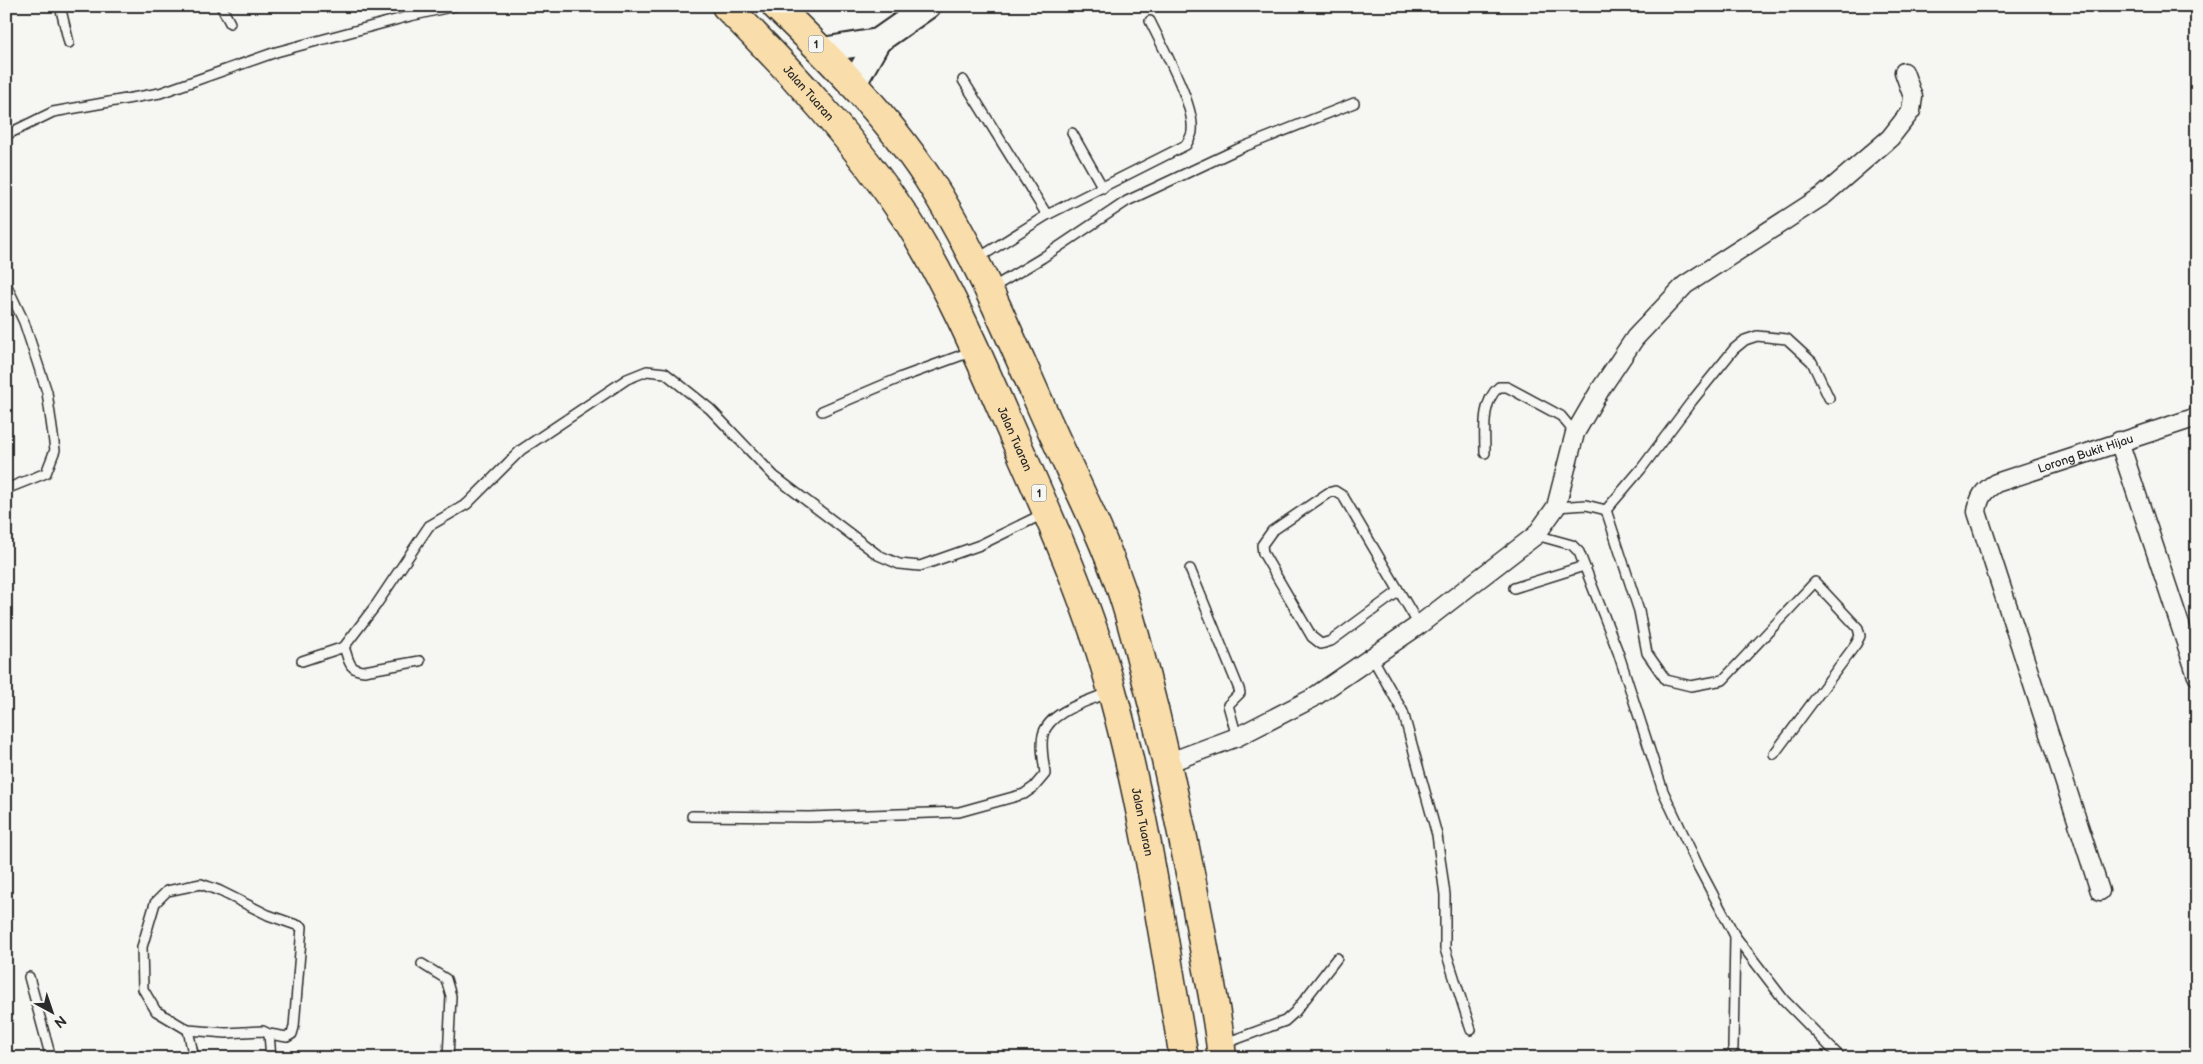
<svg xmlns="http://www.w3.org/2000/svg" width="2203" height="1064" font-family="'Balsamiq Sans',sans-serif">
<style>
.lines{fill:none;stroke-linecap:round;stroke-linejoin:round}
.lane-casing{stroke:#2b2b2b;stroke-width:12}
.street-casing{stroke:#2b2b2b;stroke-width:21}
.secondary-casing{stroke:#2b2b2b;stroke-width:28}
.primary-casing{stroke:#2b2b2b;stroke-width:31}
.lane{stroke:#f6f6f2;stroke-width:9}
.street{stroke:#f6f6f2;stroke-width:18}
.secondary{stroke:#f6f6f2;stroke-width:24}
.primary{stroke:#f9deab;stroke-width:28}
.labels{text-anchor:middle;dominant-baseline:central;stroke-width:4;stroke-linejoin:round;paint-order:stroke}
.shield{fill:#f6f6f2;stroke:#686867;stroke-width:1}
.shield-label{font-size:11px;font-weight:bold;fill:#2b2b2b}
.street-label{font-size:12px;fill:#2b2b2b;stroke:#f6f6f2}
</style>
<rect width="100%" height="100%" fill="#f6f6f2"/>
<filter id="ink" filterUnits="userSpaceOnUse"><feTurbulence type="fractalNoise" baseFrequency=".02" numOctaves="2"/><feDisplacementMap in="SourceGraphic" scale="10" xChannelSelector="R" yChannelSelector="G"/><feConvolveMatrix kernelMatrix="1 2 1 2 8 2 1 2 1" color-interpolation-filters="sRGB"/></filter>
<g filter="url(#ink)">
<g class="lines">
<defs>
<g id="lane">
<polyline points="60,6 69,43"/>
<polyline points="221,6 230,23"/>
<polyline points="963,80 1047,215"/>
<polyline points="1072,133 1103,188"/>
<polyline points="6,135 53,112 160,93 276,52 410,16 455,6"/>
<path d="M977,259L1047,215L1186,145C1188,141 1192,136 1192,131C1195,105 1162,46 1150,21"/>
<polyline points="6,284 24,322 47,392 55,450 46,473 6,489"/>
<polyline points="992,288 1042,258 1127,201 1238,149 1354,103"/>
<polyline points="822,411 902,377 973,351"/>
<path d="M1485,453C1485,432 1481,402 1499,387H1507L1561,416L1575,433"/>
<polyline points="1556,507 1586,505 1606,510 1639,611 1647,653 1666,680 1691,686 1723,680 1815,582 1858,628 1860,636 1856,644 1774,754"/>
<polyline points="1606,510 1641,469 1692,401 1734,349 1745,340 1757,336 1787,339 1812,362 1829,398"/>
<polyline points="1536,535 1572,545 1579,552 1618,652 1663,791 1699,868 1735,936 1733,1048"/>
<polyline points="1190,569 1239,689 1240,693 1228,705 1237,737"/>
<polyline points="1514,588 1584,566"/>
<polyline points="1399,591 1331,641 1321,644 1312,637 1263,553 1262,545 1272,531 1328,493 1335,491 1343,496 1419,625"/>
<path d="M344,647C349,660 348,670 364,671L420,661"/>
<polyline points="1372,657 1403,712 1437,835 1445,895 1445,949 1471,1030"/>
<polyline points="302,661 344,647 376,605 429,526 467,504 521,450 627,379 647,371 665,373 710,409 774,476 878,555 899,564 920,566 980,545 1045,513"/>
<path d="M692,816L809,817L959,812L1024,794L1034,787L1045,774C1044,762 1040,746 1043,735C1049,711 1089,701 1110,692"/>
<polygon points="201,884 220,891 268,915 302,927 294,1027 292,1034 287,1037 269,1034 263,1031 226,1033 188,1030 156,1011 143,989 142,947 155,903 167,891"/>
<polyline points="1735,936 1784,1000 1841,1058"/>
<polyline points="422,964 446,979 451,996 448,1058"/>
<polyline points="29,977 51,1058"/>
<polyline points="188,1030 194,1058"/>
<polyline points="269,1034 271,1058"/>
<polyline points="1223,1044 1285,1021 1295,1012 1337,958"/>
</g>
<g id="street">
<polyline points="2119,441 2197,676"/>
<polyline points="1167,763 1237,737 1311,699 1419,625 1536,535 1556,507 1575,433 1600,390 1635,338 1685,285 1824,195 1890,138 1911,111 1913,97 1904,72"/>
<path id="s1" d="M2100,891L1977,512C1979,497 1983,491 1996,483L2197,417"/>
</g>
<g id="secondary">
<polyline points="822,50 878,41 928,6"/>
<polyline points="853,85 878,41"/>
</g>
<g id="primary">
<path id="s2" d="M726,6C793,73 856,142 908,221C953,292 987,376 1021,453C1056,532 1091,611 1113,695C1145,813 1163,936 1184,1058"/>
<path d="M776,6C829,57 886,115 927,177C973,248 1005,325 1039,402C1066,464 1099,525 1121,589C1135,630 1144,672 1155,713C1172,784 1187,854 1200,925C1207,969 1218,1013 1222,1058"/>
</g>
</defs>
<use href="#lane" class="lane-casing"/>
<use href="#street" class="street-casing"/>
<use href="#secondary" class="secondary-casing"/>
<use href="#primary" class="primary-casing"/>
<use href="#lane" class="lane"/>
<use href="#street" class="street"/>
<use href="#secondary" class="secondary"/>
<use href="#primary" class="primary"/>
</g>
</g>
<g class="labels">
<g class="shield">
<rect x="808.5" y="35.5" width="15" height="17" rx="4"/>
<rect x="1031.5" y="484.5" width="15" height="17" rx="4"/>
</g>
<g class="shield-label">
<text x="816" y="44">1</text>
<text x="1039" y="493">1</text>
</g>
<g class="street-label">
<text stroke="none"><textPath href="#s2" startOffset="120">Jalan Tuaran</textPath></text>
<text stroke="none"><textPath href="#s2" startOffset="525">Jalan Tuaran</textPath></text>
<text stroke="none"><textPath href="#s1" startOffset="529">Lorong Bukit Hijau</textPath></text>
<text stroke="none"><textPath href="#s2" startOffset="930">Jalan Tuaran</textPath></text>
</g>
</g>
<rect width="2203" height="1064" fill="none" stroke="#f6f6f2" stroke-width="25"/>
<rect x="12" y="12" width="2178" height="1039" fill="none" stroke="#2b2b2b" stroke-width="2" filter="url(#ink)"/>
<g transform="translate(52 1012) rotate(140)" stroke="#f6f6f2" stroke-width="4" paint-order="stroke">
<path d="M0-4L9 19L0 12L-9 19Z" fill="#2b2b2b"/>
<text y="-8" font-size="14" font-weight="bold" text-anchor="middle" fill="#2b2b2b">N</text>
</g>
</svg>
